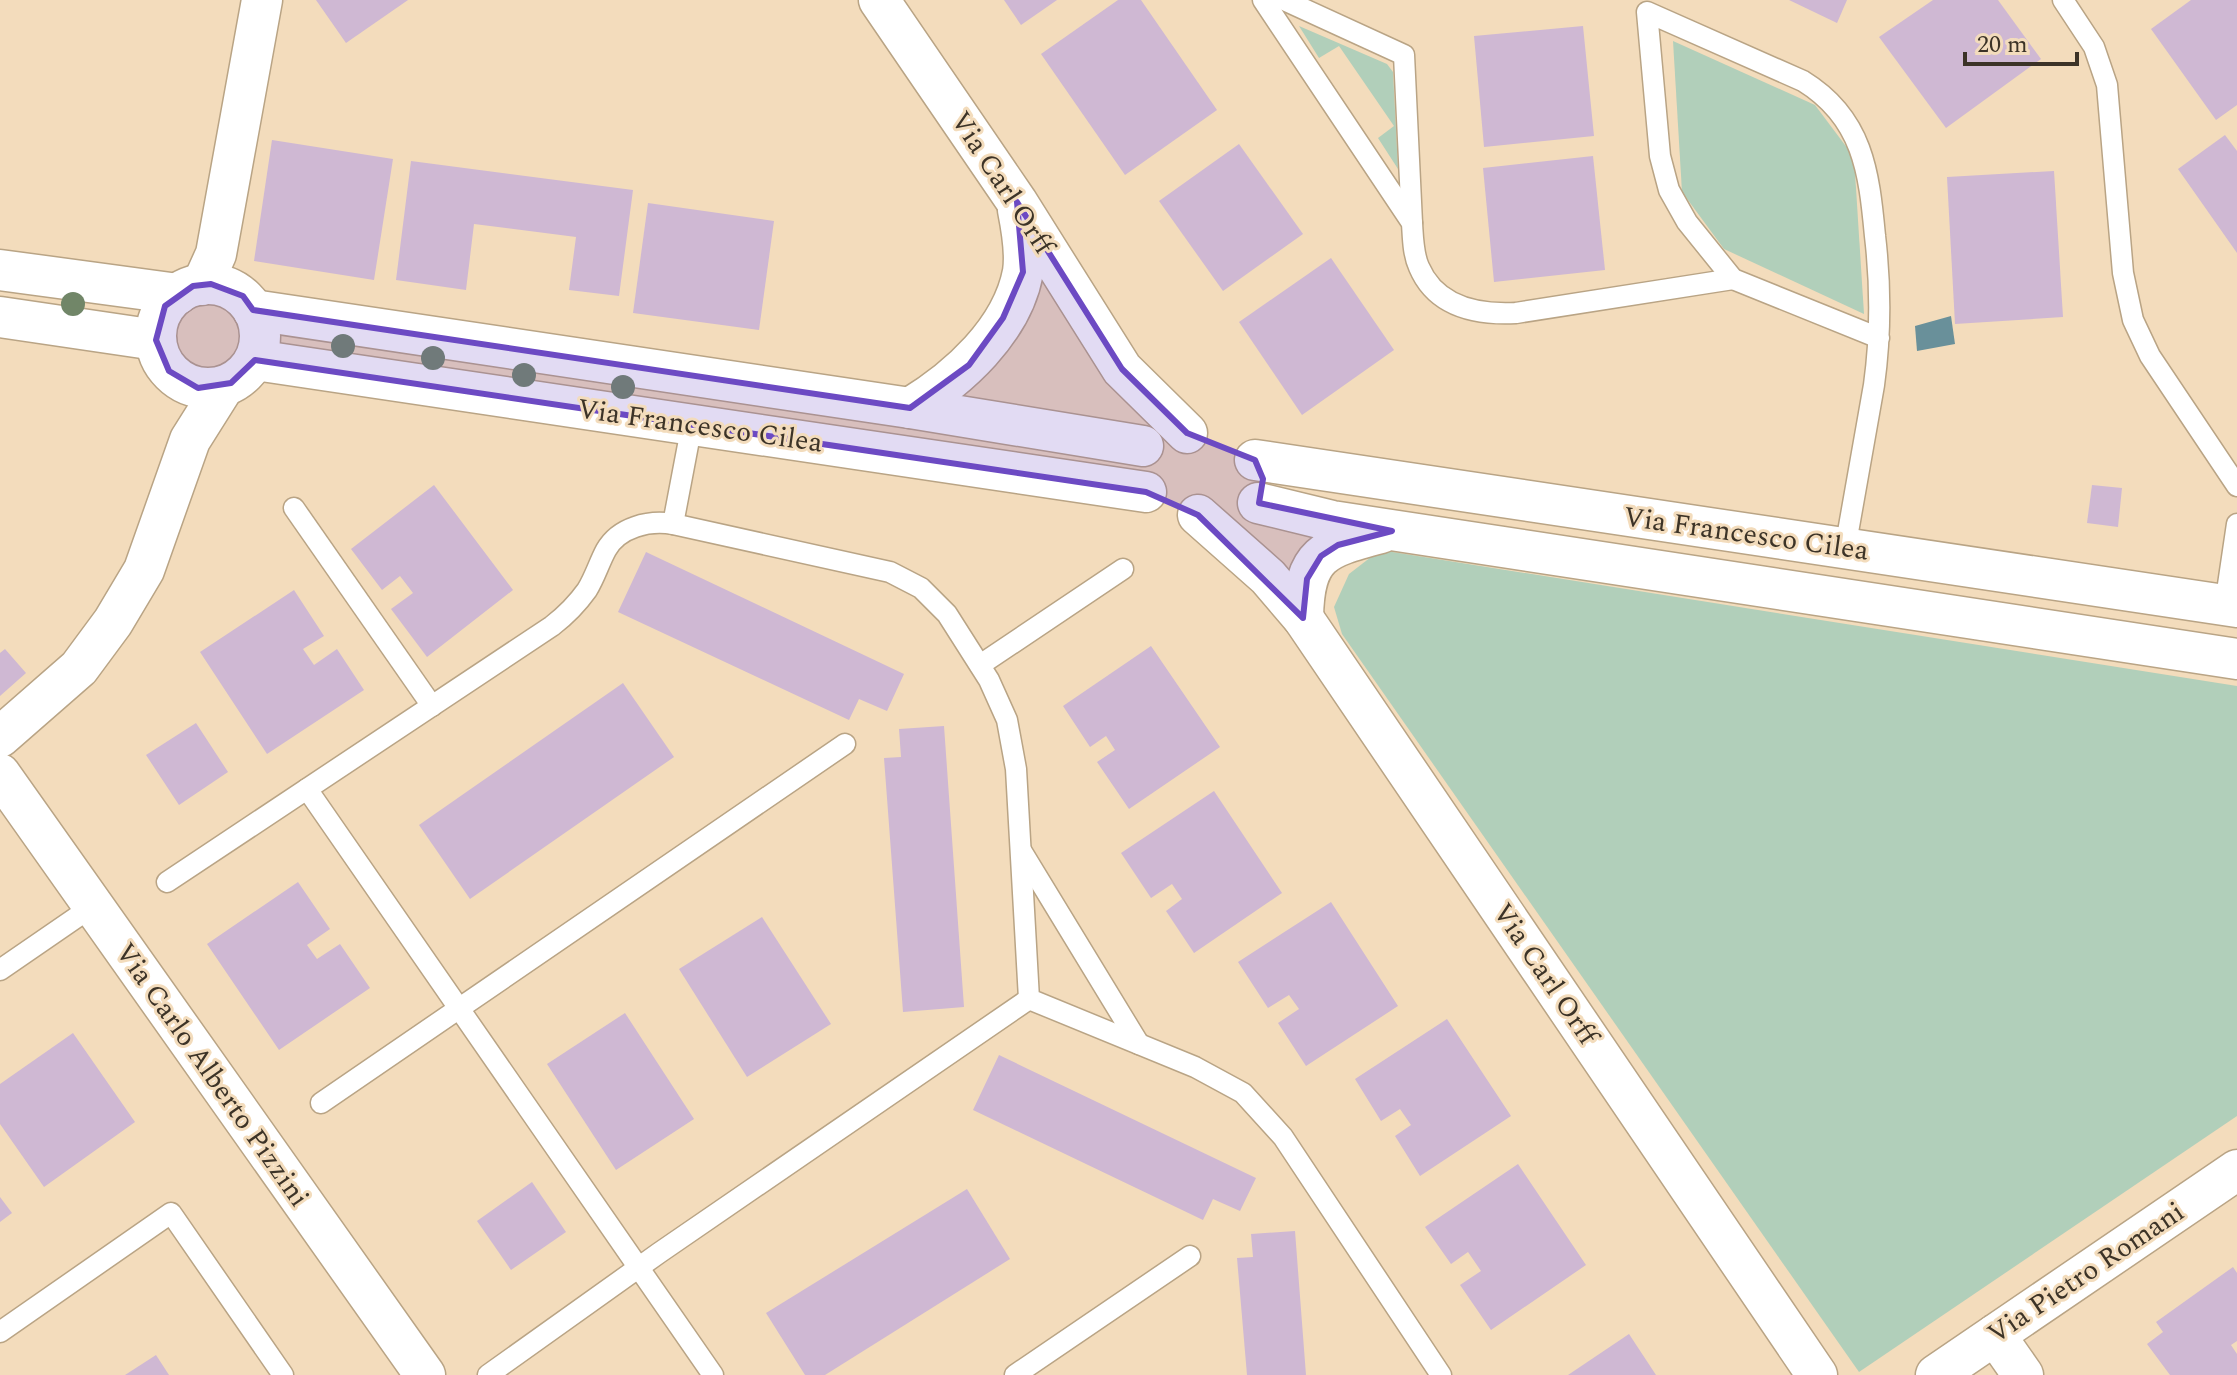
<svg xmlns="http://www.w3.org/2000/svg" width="2237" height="1375" font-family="Spectral,serif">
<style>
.green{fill:#b1cfba}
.water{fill:#69909a}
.building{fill:#cfb8d3}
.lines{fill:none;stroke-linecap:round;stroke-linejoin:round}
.lane-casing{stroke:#b9a485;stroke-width:23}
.street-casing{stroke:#b9a485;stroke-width:43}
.lane{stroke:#fff;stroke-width:20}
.street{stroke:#fff;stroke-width:40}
.tree{fill:#718668}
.marked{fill:#6c4ac3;fill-opacity:0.2;stroke:#6c4ac3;stroke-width:6;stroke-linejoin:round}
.labels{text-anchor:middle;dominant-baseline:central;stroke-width:6;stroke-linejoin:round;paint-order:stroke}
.street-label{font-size:28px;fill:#3c3327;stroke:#f3dcbc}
</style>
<rect width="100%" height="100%" fill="#f3dcbc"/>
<g class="green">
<polygon points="1299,26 1387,64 1393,72 1398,169 1378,138 1394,126 1339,46 1319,58"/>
<polygon points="1673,41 1815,105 1854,157 1864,314 1724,249 1682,192"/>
<polygon points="1380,550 2237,686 2237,1116 1859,1372 1342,634 1334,607 1349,574"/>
</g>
<polygon class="water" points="1951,316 1955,344 1917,351 1915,326"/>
<g class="building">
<polygon points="316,0 408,0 346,43"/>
<polygon points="1004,0 1057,0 1021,25"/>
<polygon points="1118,0 1141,0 1217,110 1125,175 1041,54"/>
<polygon points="1789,0 1847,0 1837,23"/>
<polygon points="1933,0 1998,0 2041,59 1946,128 1879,37"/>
<polygon points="2191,0 2237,0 2237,105 2216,120 2151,29"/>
<polygon points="1583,26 1594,136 1484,147 1474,36"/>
<polygon points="2225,135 2237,151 2237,253 2178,169"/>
<polygon points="272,140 393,159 374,280 254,261"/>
<polygon points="1239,144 1303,234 1223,291 1159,201"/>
<polygon points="1593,156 1605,270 1494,282 1483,168"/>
<polygon points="411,161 633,190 619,296 569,290 576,237 474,224 466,290 396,280"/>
<polygon points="2054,171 2063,317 1955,324 1947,177"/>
<polygon points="648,203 774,221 759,330 633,313"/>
<polygon points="1331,258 1394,350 1302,415 1239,322"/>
<polygon points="434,485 513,590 427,657 391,609 413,593 400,576 382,590 351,549"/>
<polygon points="2092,485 2122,488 2118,527 2087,523"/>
<polygon points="646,552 904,674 887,711 859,699 849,720 618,612"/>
<polygon points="294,590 324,636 303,649 314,665 337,649 364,690 267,754 200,652"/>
<polygon points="1151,646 1220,747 1129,809 1097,762 1115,750 1106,736 1090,747 1063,706"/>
<polygon points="5,649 26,673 0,696 0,653"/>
<polygon points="623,683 674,757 470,899 419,825"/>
<polygon points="196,723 228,772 179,805 146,755"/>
<polygon points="944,726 964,1007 903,1012 884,758 901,757 899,729"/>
<polygon points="1214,791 1282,893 1194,953 1166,911 1182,899 1172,884 1151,898 1121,853"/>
<polygon points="298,882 330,929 307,945 317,959 340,944 370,988 279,1050 207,944"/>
<polygon points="1331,902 1398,1006 1306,1066 1278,1023 1299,1009 1289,995 1268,1008 1238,962"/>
<polygon points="762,917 831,1024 747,1077 679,969"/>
<polygon points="625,1013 694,1119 616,1170 547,1064"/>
<polygon points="1447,1019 1511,1116 1420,1176 1395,1136 1411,1125 1400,1109 1381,1121 1355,1079"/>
<polygon points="73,1033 135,1122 44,1187 0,1124 0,1084"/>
<polygon points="999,1055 1256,1178 1240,1211 1213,1199 1203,1220 973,1110"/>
<polygon points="1518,1164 1586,1265 1491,1330 1460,1285 1481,1271 1468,1252 1451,1264 1425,1227"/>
<polygon points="532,1182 566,1232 511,1270 477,1221"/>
<polygon points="967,1189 1010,1259 825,1375 805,1375 766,1313"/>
<polygon points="0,1197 12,1213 0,1222"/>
<polygon points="1295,1231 1306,1375 1247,1375 1237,1258 1253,1257 1251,1234"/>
<polygon points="2233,1267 2237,1273 2237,1341 2231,1345 2237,1354 2237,1375 2170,1375 2147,1344 2163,1332 2156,1322"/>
<polygon points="1629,1334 1656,1375 1568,1375"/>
<polygon points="156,1355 169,1375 125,1375"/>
</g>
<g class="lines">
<defs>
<g id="lane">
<path d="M1263,0L1412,223C1413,238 1413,254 1419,267C1436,307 1477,315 1516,313L1733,279"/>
<polyline points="1284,0 1404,55 1412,223"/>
<polyline points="2063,0 2094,47 2107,85 2123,273 2133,320 2150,356 2237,486"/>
<polyline points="294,508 432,706"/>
<polyline points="673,524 692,424"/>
<path d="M1845,549L1874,385C1881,334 1881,287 1875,236C1869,172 1863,118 1803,81L1647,12L1660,156L1669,190L1687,222L1733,279L1879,338"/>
<polyline points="2225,605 2237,524"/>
<polyline points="980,665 1123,569"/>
<polyline points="307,789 713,1375"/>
<polyline points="1022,852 1139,1044"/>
<path d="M167,882L552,626C565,616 577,604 587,590C595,577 599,563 606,550C619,527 649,520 673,524L890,572L921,588L947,614L989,680L1007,720L1016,769L1029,999L1195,1067L1243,1093L1283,1137L1441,1375"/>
<polyline points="0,970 93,906"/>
<polyline points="321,1103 845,744"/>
<polyline points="0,1332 171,1213 283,1375"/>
<polyline points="488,1375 659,1253 1029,999"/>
<polyline points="1015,1375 1190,1256"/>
</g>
<g id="street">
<polyline points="879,0 1017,202 1122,369 1187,433"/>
<polyline points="0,270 178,294"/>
<circle cx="208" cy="336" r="52"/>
<polyline points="202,285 216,254 262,0"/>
<polyline points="253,310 910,408 1143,446"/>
<polyline points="0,317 156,340"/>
<polyline points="255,360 1146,492"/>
<path d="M910,408C958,379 1012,331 1023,272C1026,252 1022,230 1018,210"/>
<polyline points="1255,460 2237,607"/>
<polyline points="1258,503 1332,521 2237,659"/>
<polyline points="1198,515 1268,577 1303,618 1817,1375"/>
<path d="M1303,618C1304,553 1324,548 1381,533"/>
<polyline points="0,737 79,668 113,622 144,570 190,440 224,386"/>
<polyline points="0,774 425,1375"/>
<polyline points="1995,1335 2023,1375"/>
<polyline points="1936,1375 2237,1170"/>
</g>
</defs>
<use href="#lane" class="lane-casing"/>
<use href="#street" class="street-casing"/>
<use href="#lane" class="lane"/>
<use href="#street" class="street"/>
</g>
<g class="tree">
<circle cx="73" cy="304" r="12"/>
<circle cx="343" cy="346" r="12"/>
<circle cx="433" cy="358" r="12"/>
<circle cx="524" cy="375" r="12"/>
<circle cx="623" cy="387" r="12"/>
</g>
<path class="marked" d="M1017,202L1122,369L1187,433L1255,460L1263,479L1259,503L1392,531L1338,545L1321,556L1307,579L1303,618L1198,515L1146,492L255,360L231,383L198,388L169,371L156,340L165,306L193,286L211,284L243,296L253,310L910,408L969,365L1003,318L1023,272Z"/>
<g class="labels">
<g class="street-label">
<text transform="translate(1002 183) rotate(57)">Via Carl Orff</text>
<text transform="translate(700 426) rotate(8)">Via Francesco Cilea</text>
<text transform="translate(1746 534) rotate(8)">Via Francesco Cilea</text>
<text transform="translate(1545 974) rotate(56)">Via Carl Orff</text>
<text transform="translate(212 1075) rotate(55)">Via Carlo Alberto Pizzini</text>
<text transform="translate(2086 1273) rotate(-34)">Via Pietro Romani</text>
</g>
</g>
<path d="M1965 52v12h112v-12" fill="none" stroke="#3c3327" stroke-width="4"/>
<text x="1977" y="52" font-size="24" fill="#3c3327" stroke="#f3dcbc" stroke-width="6" paint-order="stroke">20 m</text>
</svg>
